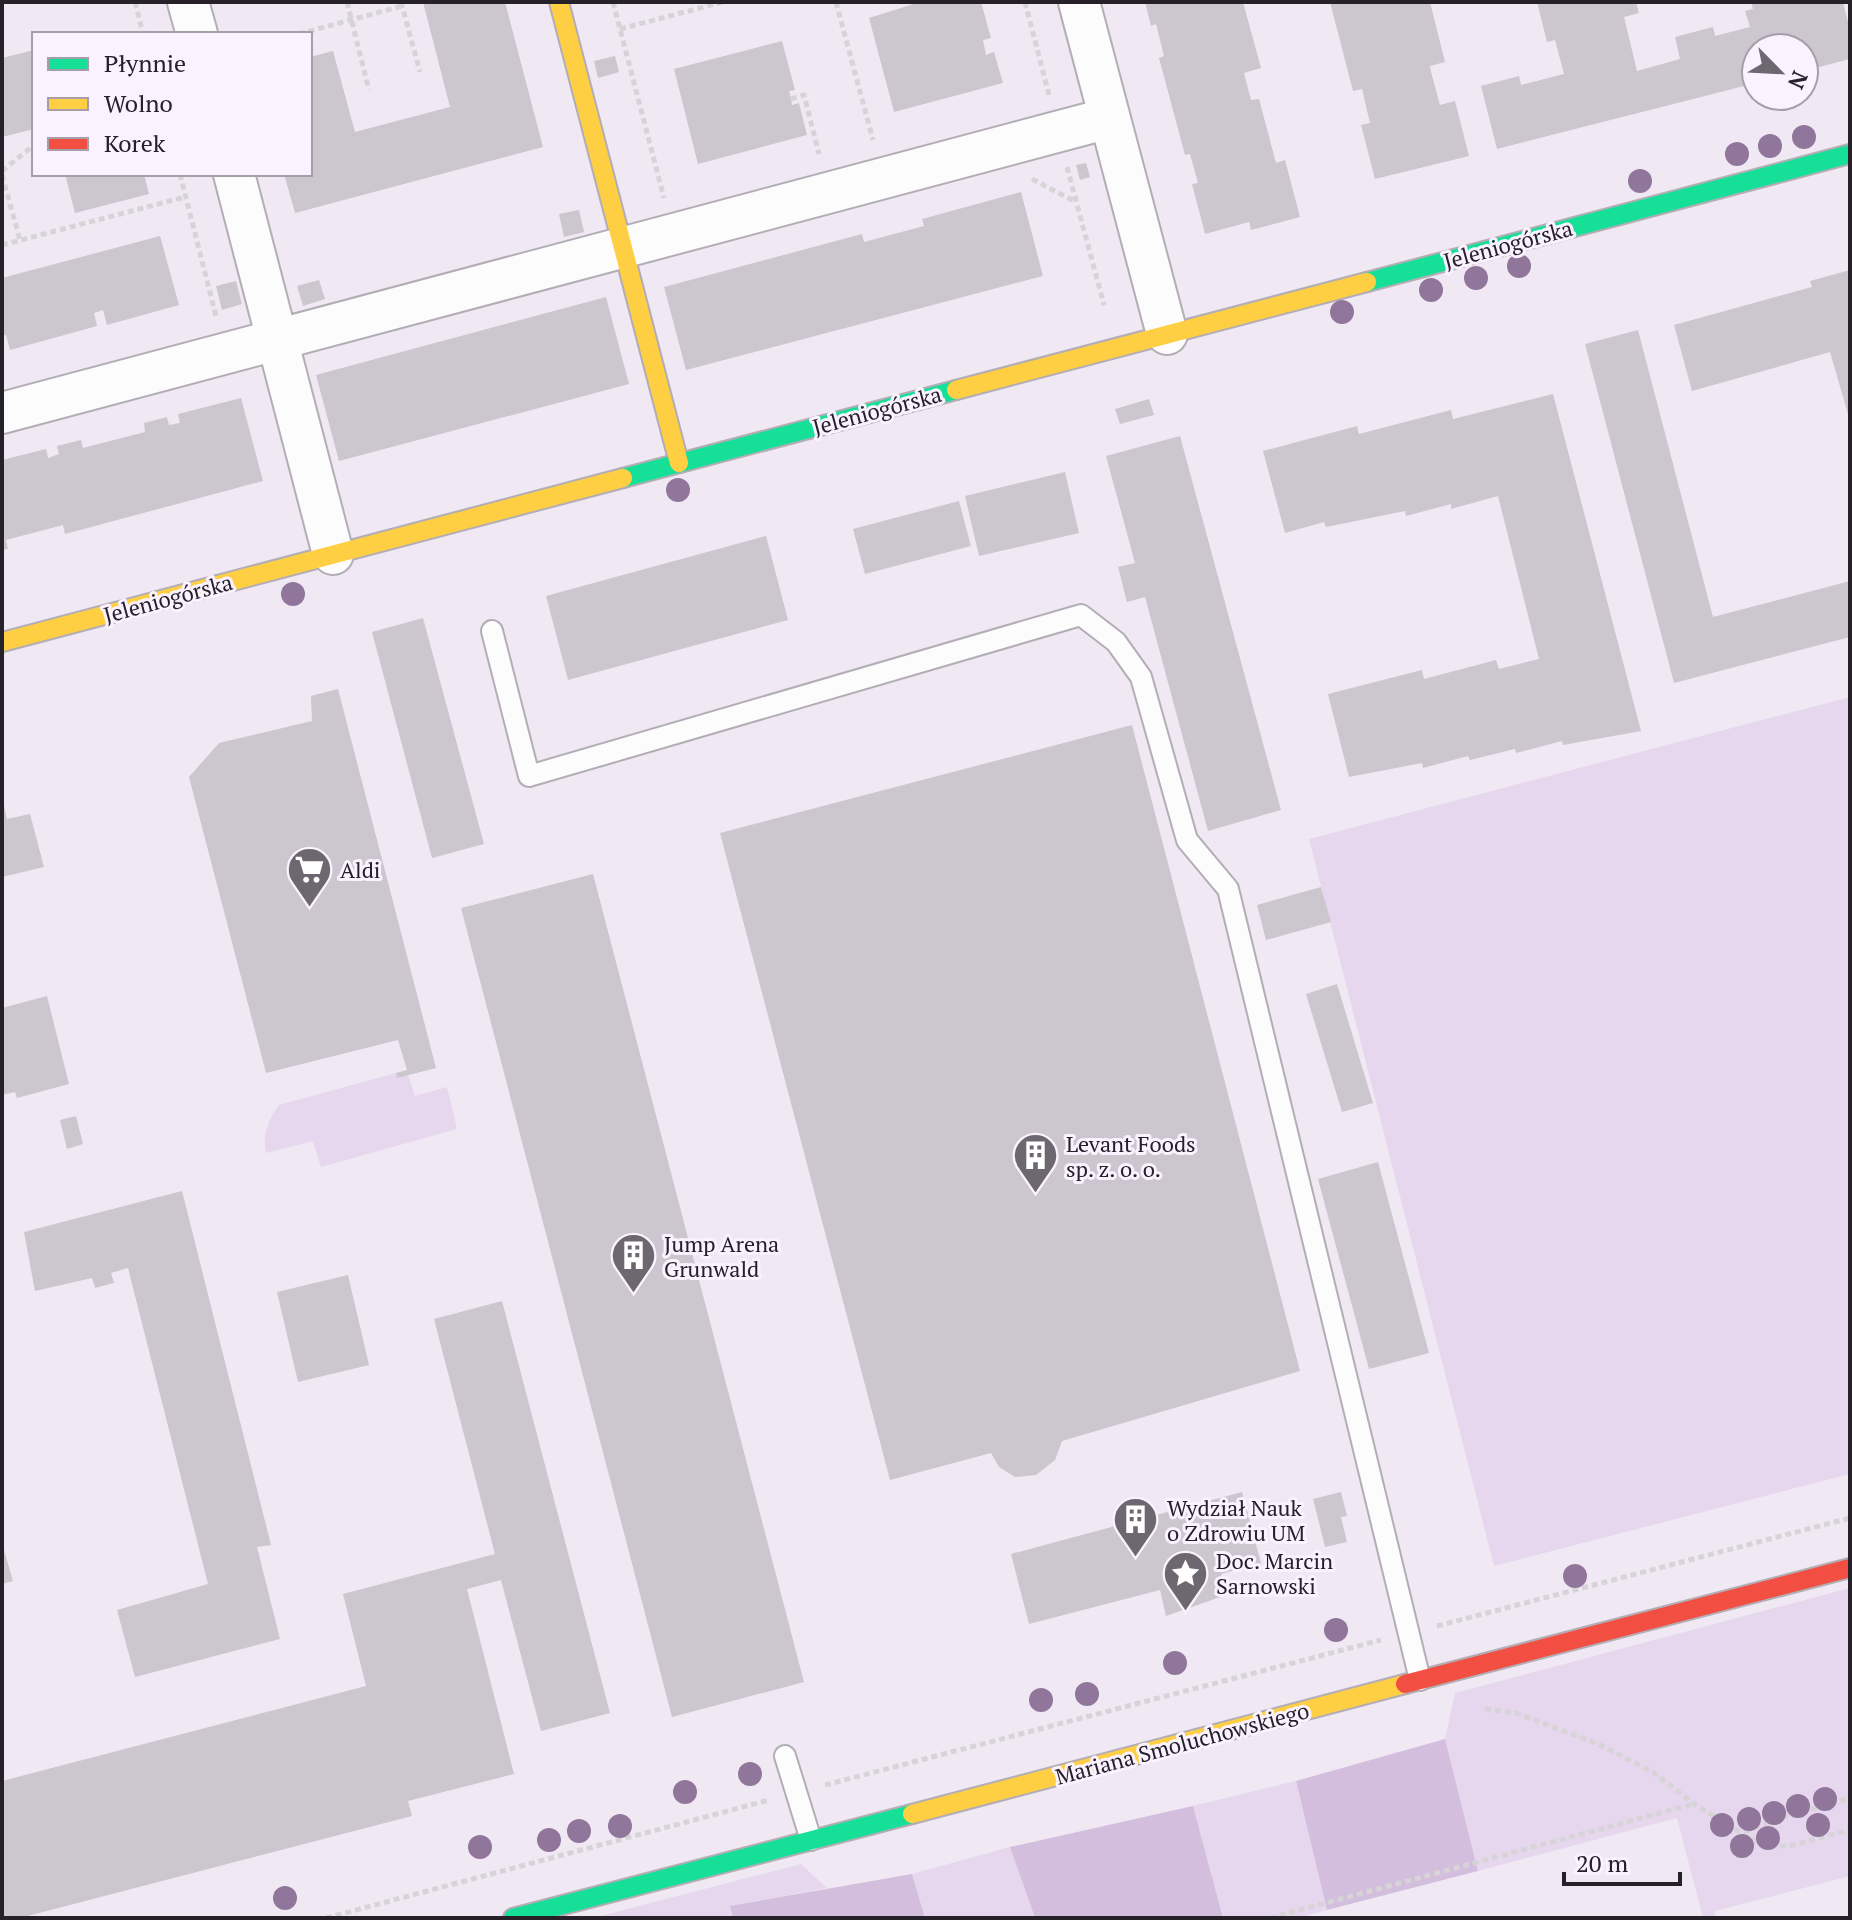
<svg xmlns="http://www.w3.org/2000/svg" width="1852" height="1920" font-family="'PT Serif',serif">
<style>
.green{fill:#e7d7ee}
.forest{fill:#d3bedd}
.building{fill:#ccc6cf}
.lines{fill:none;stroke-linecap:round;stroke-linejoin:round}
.lane-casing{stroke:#b3adb5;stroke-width:24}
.street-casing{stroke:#b3adb5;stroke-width:44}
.fast-casing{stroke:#b3adb5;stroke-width:22}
.slow-casing{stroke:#b3adb5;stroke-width:22}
.jam-casing{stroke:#b3adb5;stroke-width:22}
.path{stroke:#d6d4d7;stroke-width:5;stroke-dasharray:6 4;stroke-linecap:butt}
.lane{stroke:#fdfcfd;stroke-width:20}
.street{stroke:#fdfcfd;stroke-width:40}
.fast{stroke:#16e098;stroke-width:18}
.slow{stroke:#ffcf43;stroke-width:18}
.jam{stroke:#f24e42;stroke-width:18}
.tree{fill:#90769a}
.labels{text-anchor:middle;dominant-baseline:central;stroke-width:6;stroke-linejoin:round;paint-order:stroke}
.street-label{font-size:22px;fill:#262129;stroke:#fbf2ff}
.poi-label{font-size:22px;fill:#262129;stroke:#fbf2ff;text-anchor:start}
</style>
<rect width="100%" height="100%" fill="#f0e8f3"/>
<g class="green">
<polygon points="1850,697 1850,1474 1494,1566 1309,839"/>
<path d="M396,1073L408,1075L415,1096L447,1087L457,1129L321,1167L313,1141L266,1153C262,1135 268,1120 279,1105Z"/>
<polygon points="1850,1588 1850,1876 1715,1911 1716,1918 1703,1918 1677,1818 1478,1871 1445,1739 1455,1693"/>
<polygon points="1296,1781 1327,1910 1298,1918 1223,1918 1193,1806"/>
<polygon points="1010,1847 1035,1918 925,1918 912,1874"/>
<polygon points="801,1864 827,1888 731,1906 733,1918 593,1918"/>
</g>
<g class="forest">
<polygon points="1445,1739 1478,1871 1327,1910 1296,1781"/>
<polygon points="1193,1806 1223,1918 1035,1918 1010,1847"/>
<polygon points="912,1874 925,1918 733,1918 730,1906"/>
</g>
<g class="building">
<polygon points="423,2 505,2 543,147 295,213 284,174 310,174 310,57 333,51 355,132 450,107"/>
<polygon points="920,2 981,2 991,38 983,40 986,55 994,52 1003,83 894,112 869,18"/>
<polygon points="1145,2 1243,2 1261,68 1244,73 1251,100 1259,99 1276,163 1285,160 1300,217 1251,230 1249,222 1205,234 1192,184 1198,183 1190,154 1185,155 1159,58 1164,56 1156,24 1151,26"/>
<polygon points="1330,2 1430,2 1445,62 1430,66 1431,72 1440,105 1455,101 1469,156 1375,179 1361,125 1370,123 1362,89 1353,91"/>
<polygon points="1537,2 1636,2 1639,13 1624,17 1637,71 1680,59 1675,37 1713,27 1715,36 1750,27 1745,11 1753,9 1751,2 1843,2 1850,30 1850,59 1804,71 1804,48 1756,48 1756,83 1497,149 1481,86 1519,76 1521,85 1564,74 1555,40 1547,42"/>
<polygon points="782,41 795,90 789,91 791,99 792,105 799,103 807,135 698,164 674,69"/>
<polygon points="34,50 34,129 2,137 2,58"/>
<polygon points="615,56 619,72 598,78 594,61"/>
<polygon points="1086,163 1090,177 1080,180 1076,165"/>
<polygon points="65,174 144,174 149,194 75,213"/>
<polygon points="1021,192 1043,276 686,370 664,287 862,234 864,242 924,226 922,219"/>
<polygon points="579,210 584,232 564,237 559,214"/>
<polygon points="160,236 179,305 107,325 103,310 94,313 97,326 10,350 6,335 2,336 2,278"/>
<polygon points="1850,270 1850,421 1830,352 1692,391 1674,325 1812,287 1810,281"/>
<polygon points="319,280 325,299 303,306 297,286"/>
<polygon points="236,281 242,304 222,310 216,286"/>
<polygon points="606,297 629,384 339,461 316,375"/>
<polygon points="1638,330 1713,617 1850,581 1850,637 1674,683 1585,344"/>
<polygon points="1553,394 1641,731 1563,745 1562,741 1516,753 1515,749 1470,760 1468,756 1423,768 1422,763 1349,777 1328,694 1422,670 1424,679 1496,660 1499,669 1539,659 1498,496 1451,509 1451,504 1406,516 1405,511 1326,527 1324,522 1285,533 1263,451 1357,426 1359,434 1451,410 1453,419"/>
<polygon points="241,398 263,481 65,534 63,525 6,540 8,549 2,550 2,460 46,449 48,458 59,454 57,446 81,440 83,448 145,432 144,423 167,417 169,425 180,423 178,414"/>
<polygon points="1149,399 1154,415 1120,424 1115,409"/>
<polygon points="1180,436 1281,810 1208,831 1145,597 1127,602 1118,567 1135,563 1106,456"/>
<polygon points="1065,472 1079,533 979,556 965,496"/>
<polygon points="959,501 971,546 865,574 853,529"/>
<polygon points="766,536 788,620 568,680 546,596"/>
<polygon points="423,618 484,844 432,858 372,632"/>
<polygon points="338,689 436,1068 397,1078 396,1073 407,1070 398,1040 266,1073 189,777 219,743 312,721 311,696"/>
<polygon points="1132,725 1300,1371 1062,1441 1055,1460 1036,1475 1015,1477 999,1467 991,1453 890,1480 720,833"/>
<polygon points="3,801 7,819 30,814 44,867 2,877"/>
<polygon points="593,874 804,1682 672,1717 461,908"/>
<polygon points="1321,887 1331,922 1266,940 1257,905"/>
<polygon points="1337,984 1373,1103 1342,1112 1306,994"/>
<polygon points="47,996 69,1084 17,1098 15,1092 2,1095 2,1008"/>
<polygon points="76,1116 83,1144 67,1149 60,1120"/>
<polygon points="1378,1162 1429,1353 1369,1369 1318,1179"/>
<polygon points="182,1191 271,1545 257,1547 280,1639 135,1677 117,1610 208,1584 128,1268 111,1273 114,1283 95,1288 92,1278 35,1291 24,1232"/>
<polygon points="348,1275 369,1365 298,1382 277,1292"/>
<polygon points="502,1301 610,1713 541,1731 501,1580 467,1589 514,1774 408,1801 412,1816 20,1918 2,1918 2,1781 366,1686 343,1594 495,1554 434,1319"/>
<polygon points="1242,1492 1261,1563 1221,1574 1226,1595 1166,1616 1160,1590 1029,1624 1011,1554"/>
<polygon points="1341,1492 1347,1516 1341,1517 1347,1542 1325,1547 1313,1499"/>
<polygon points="2,1543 13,1581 2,1584"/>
</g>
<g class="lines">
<defs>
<g id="lane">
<polyline points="492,631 529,776 1081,615 1116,642 1141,677 1187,840 1228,889 1420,1680"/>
<polyline points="785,1756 811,1840"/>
</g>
<g id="street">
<polyline points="188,2 197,34"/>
<polyline points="1079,2 1167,334"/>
<polyline points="234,174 333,554"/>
<polyline points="2,413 1109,118"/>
</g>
<g id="fast">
<polyline points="1367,282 1850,154"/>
<polyline points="623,478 956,390"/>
<polyline points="513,1918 912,1814"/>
</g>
<g id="slow">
<polyline points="559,2 679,463"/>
<polyline points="956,390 1367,282"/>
<polyline points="2,642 623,478"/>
<polyline points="912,1814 1405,1684"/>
</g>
<polyline id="jam" points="1405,1684 1850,1568"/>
</defs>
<use href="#lane" class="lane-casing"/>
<use href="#street" class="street-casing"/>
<use href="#fast" class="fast-casing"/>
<use href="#slow" class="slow-casing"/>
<use href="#jam" class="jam-casing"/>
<g class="path">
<polyline points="135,2 143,34"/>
<polyline points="347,2 369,90"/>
<polyline points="401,2 420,72"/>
<polyline points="613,2 664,198"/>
<polyline points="836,2 873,140"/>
<polyline points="1025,2 1049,95"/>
<polyline points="620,29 723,2"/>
<polyline points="299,34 402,6"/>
<polyline points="791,99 804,95 819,154"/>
<polyline points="1067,167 1104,305"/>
<polyline points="2,171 34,145"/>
<polyline points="180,174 216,316"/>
<polyline points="2,175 20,240"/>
<polyline points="1032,179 1076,202"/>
<polyline points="2,245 185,197"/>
<polyline points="1437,1626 1850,1518"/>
<polyline points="1485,1709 1516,1713 1598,1744 1653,1772 1694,1804 1763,1846 1789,1846 1850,1830"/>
<polyline points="825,1785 1381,1640"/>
<polyline points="1745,1832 1778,1818 1850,1798"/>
<polyline points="326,1918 769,1800"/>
<polyline points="1270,1918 1693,1804"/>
</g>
<use href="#lane" class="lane"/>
<use href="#street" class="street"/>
<use href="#fast" class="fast"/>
<use href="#slow" class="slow"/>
<use href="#jam" class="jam"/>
</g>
<g class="tree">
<circle cx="1804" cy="137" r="12"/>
<circle cx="1770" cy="146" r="12"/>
<circle cx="1737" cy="154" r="12"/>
<circle cx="1640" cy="181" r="12"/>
<circle cx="1519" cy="266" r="12"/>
<circle cx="1476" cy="278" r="12"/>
<circle cx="1431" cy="290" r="12"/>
<circle cx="1342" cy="312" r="12"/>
<circle cx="678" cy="490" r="12"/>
<circle cx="293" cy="594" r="12"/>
<circle cx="1575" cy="1576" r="12"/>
<circle cx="1336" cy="1630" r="12"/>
<circle cx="1175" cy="1663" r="12"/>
<circle cx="1087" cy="1694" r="12"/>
<circle cx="1041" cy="1700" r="12"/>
<circle cx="750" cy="1774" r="12"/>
<circle cx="685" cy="1792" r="12"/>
<circle cx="1825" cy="1799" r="12"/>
<circle cx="1798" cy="1806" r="12"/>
<circle cx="1774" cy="1813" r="12"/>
<circle cx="1749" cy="1819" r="12"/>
<circle cx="1722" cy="1825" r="12"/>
<circle cx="1818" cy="1825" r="12"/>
<circle cx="620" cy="1826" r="12"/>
<circle cx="579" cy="1831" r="12"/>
<circle cx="1768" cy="1838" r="12"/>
<circle cx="549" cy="1840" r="12"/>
<circle cx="1742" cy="1846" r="12"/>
<circle cx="480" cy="1847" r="12"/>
<circle cx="285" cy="1898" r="12"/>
</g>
<defs>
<symbol id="supermarket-pin" viewBox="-11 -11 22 30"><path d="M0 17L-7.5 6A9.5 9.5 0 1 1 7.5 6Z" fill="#6d6770" stroke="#fbf2ff"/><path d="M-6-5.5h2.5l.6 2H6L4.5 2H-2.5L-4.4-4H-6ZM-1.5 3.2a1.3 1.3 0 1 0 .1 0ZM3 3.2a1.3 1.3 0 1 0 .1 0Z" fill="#fff"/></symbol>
<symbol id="building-pin" viewBox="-11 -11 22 30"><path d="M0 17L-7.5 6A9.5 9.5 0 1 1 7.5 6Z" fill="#6d6770" stroke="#fbf2ff"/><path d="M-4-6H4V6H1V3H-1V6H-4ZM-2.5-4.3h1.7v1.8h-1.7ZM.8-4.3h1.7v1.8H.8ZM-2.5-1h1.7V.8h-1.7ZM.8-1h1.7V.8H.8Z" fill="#fff"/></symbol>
<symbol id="sight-pin" viewBox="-11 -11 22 30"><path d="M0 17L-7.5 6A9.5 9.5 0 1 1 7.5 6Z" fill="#6d6770" stroke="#fbf2ff"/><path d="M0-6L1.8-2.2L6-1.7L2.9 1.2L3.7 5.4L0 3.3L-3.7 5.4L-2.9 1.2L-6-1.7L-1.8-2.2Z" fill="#fff"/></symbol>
</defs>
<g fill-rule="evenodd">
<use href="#supermarket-pin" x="284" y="844" width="51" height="69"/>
<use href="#building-pin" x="1010" y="1130" width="51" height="69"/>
<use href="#building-pin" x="608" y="1230" width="51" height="69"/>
<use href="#building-pin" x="1110" y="1494" width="51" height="69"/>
<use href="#sight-pin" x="1160" y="1548" width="51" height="69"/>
</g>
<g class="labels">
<g class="street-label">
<text transform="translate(1508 244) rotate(-15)">Jeleniogórska</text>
<text transform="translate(877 410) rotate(-15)">Jeleniogórska</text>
<text transform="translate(168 598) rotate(-15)">Jeleniogórska</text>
<text transform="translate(1182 1743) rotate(-15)">Mariana Smoluchowskiego</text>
</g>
<g class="poi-label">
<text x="340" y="869">Aldi</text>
<text x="1066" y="1143">Levant Foods<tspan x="1066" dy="25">sp. z. o. o.</tspan></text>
<text x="664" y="1243">Jump Arena<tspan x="664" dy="25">Grunwald</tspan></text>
<text x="1167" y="1507">Wydział Nauk<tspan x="1167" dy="25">o Zdrowiu UM</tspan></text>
<text x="1216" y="1560">Doc. Marcin<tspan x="1216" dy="25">Sarnowski</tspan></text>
</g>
</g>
<rect width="1852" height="1920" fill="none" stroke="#262129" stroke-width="8"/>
<rect x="32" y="32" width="280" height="144" fill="#fbf2ff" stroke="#a69ea9" stroke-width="2"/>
<rect x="48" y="58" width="40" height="12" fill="#16e098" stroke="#a69ea9" stroke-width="2"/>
<text x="104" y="72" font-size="24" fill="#262129">Płynnie</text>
<rect x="48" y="98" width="40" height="12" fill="#ffcf43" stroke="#a69ea9" stroke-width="2"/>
<text x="104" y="112" font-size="24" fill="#262129">Wolno</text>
<rect x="48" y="138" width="40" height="12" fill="#f24e42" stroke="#a69ea9" stroke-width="2"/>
<text x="104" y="152" font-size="24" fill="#262129">Korek</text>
<g transform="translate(1780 72) rotate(114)"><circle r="38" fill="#fbf2ff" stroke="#a69ea9" stroke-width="2"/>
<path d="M0-6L14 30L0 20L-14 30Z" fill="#6d6770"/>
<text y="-12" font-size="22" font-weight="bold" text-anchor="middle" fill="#262129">N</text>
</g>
<path d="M1564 1872v12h116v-12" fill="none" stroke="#262129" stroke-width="4"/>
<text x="1576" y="1872" font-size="24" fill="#262129" stroke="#fbf2ff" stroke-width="6" paint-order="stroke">20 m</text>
</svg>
